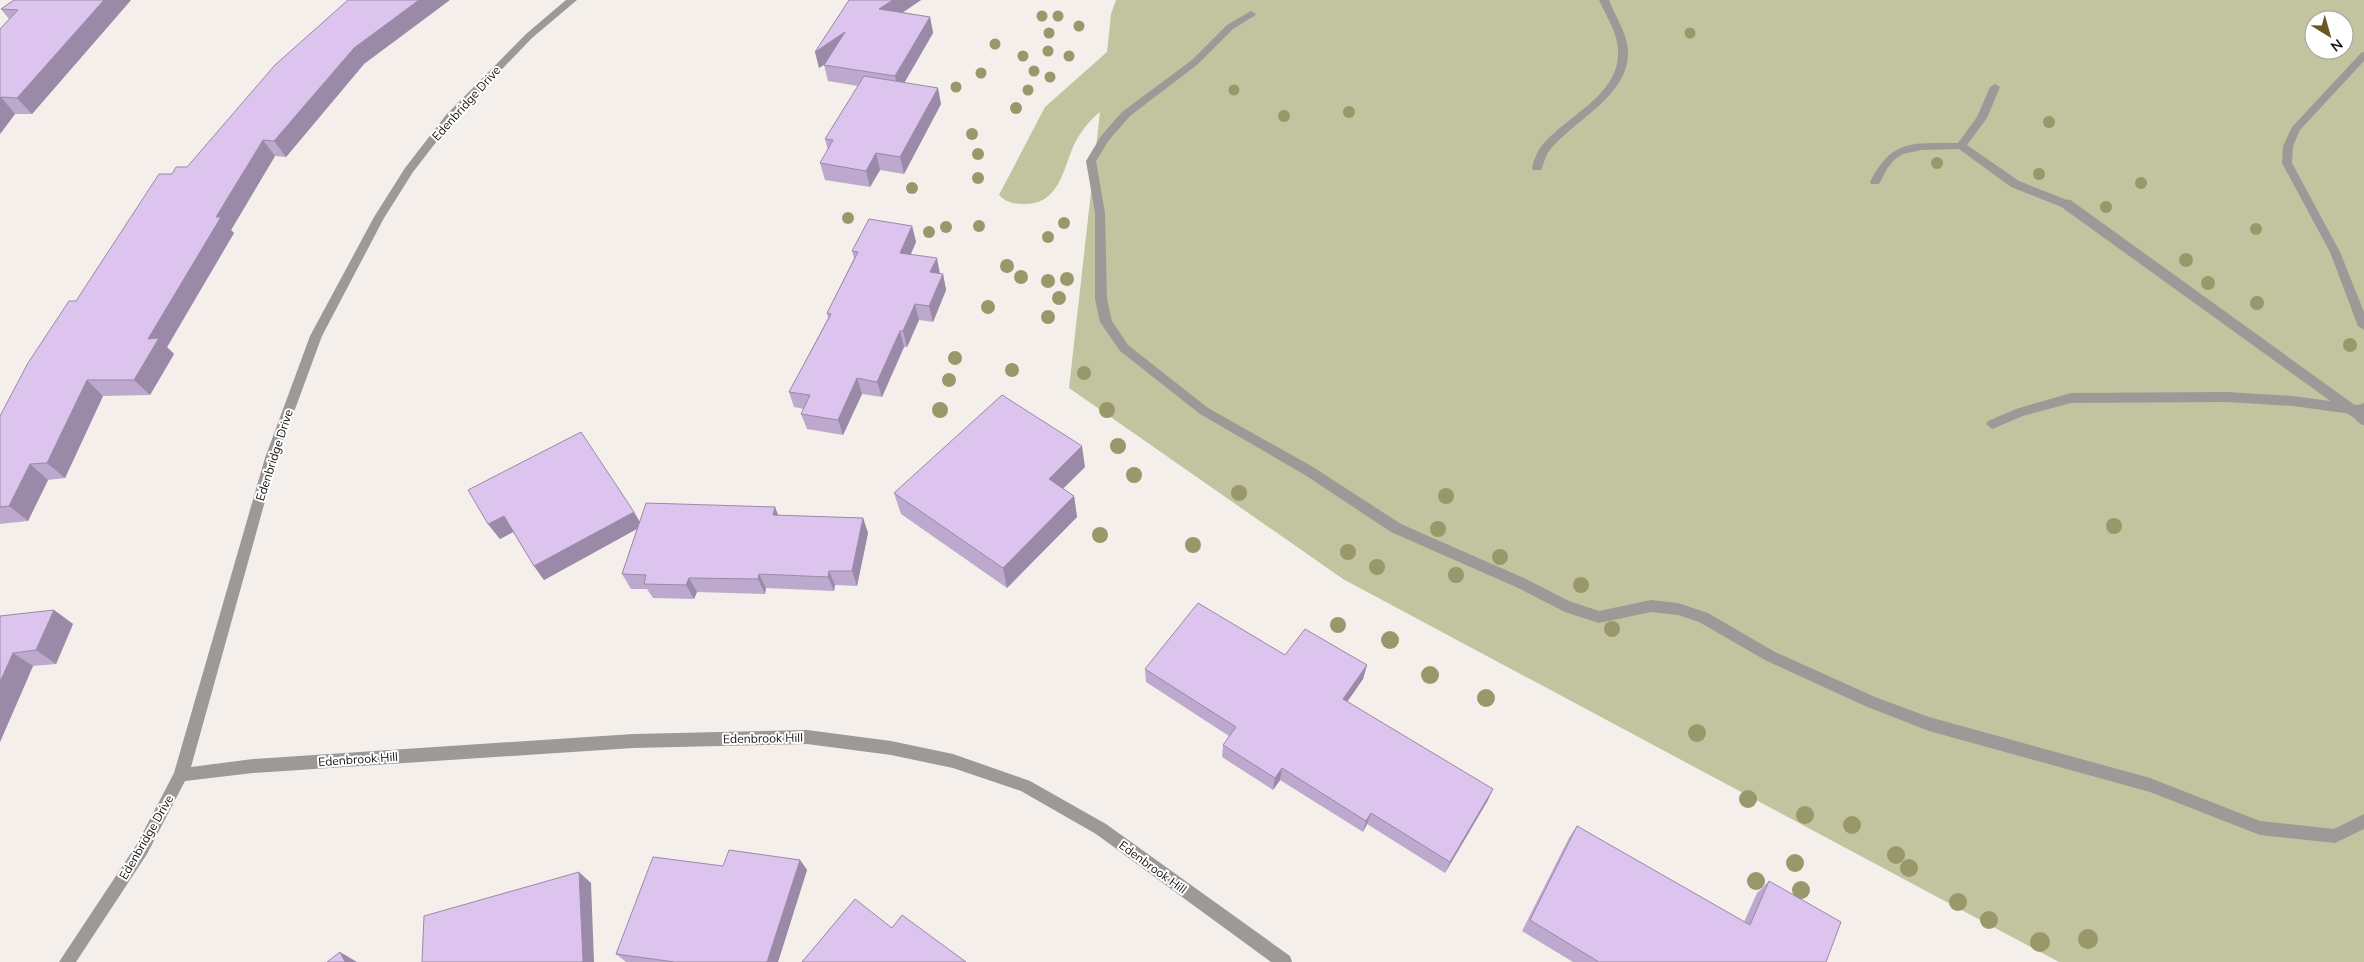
<svg xmlns="http://www.w3.org/2000/svg" width="2364" height="962" font-family="Mulish,sans-serif">
<style>
.green{fill:#c1c49f;fill-rule:evenodd}
.lines{fill:none;stroke-linecap:round;stroke-linejoin:round}
.minor{fill:#9c9998;fill-rule:evenodd}
.minor-bridge-far1{stroke:#9c9998;stroke-width:11}
.minor-bridge{stroke:#9c9998;stroke-width:14}
.tree{fill:#99986a}
.wall{fill:#bda9cd}
.shaded-wall{fill:#9a89a7}
.building{fill:#dcc4ee;stroke:#9a89a7}
.labels{text-anchor:middle;dominant-baseline:central;stroke-width:4;stroke-linejoin:round;paint-order:stroke}
.street-label{font-size:12px;fill:#151412;stroke:#fff}
</style>
<rect width="100%" height="100%" fill="#f4efeb"/>
<path class="green" d="M1116,0H2364V962H2059L1343,579L1069,388L1100,112C1088,121 1076,138 1071,152C1062,176 1056,205 1023,204C1013,204 1006,202 999,195L1045,107L1107,52L1111,14ZM2314,20H2344V50H2314Z"/>
<g class="lines">
<g class="minor">
<polygon points="566,0 577,0 532,38 454,119 413,172 384,218 322,336 277,458 191,767 253,759 633,734 807,730 891,741 953,754 1030,781 1106,824 1290,956 1292,962 1271,962 1096,834 1021,791 953,768 891,755 807,744 633,748 253,773 185,781 147,854 76,962 59,962 137,844 174,773 265,458 310,336 374,217 405,168 446,115 526,34"/>
<path d="M1599,0H1609C1615,16 1627,33 1628,50C1630,96 1575,119 1550,150C1545,156 1544,164 1541,170H1533L1532,168C1534,161 1536,153 1541,147C1565,116 1620,96 1618,51C1618,33 1606,16 1599,0Z"/>
<polygon points="1251,11 1256,14 1254,16 1233,29 1198,64 1130,116 1109,140 1096,161 1105,213 1107,299 1112,321 1128,345 1208,408 1313,467 1401,524 1526,579 1569,601 1599,611 1651,600 1678,603 1708,613 1775,652 1875,697 1929,717 2150,778 2260,821 2334,829 2364,814 2364,829 2335,843 2260,835 2150,792 1929,731 1865,706 1765,660 1699,622 1678,615 1651,612 1599,623 1565,612 1516,587 1391,532 1305,475 1200,414 1120,351 1100,322 1095,299 1095,213 1086,161 1101,136 1122,112 1192,60 1227,25"/>
<polygon points="2364,52 2364,61 2300,130 2293,146 2292,163 2340,252 2364,312 2364,330 2358,326 2330,252 2282,163 2283,146 2292,127 2361,53"/>
<path d="M1995,84L2000,87L1987,118L1967,145L2019,181L2072,202V208H2064L2011,187L1959,149L1921,150L1903,154L1894,160L1887,169L1879,184H1871L1870,182C1893,137 1914,144 1958,143L1977,117L1990,87Z"/>
<polygon points="2227,392 2293,396 2358,405 2364,403 2364,413 2359,415 2293,406 2227,402 2071,403 2023,416 1992,429 1986,424 1988,421 2016,409 2071,393"/>
</g>
<polyline class="minor-bridge-far1" points="2068,205 2362,417"/>
<polyline class="minor-bridge" points="2361,415 2364,418"/>
</g>
<g class="tree">
<circle cx="1042" cy="16" r="5.5"/>
<circle cx="1058" cy="16" r="5.5"/>
<circle cx="1079" cy="26" r="5.5"/>
<circle cx="1049" cy="33" r="5.5"/>
<circle cx="1690" cy="33" r="5.5"/>
<circle cx="995" cy="44" r="5.5"/>
<circle cx="1048" cy="51" r="5.5"/>
<circle cx="1023" cy="56" r="5.5"/>
<circle cx="1069" cy="56" r="5.5"/>
<circle cx="1034" cy="71" r="5.5"/>
<circle cx="981" cy="73" r="5.5"/>
<circle cx="1050" cy="77" r="5.5"/>
<circle cx="956" cy="87" r="5.5"/>
<circle cx="1028" cy="90" r="5.5"/>
<circle cx="1234" cy="90" r="5.5"/>
<circle cx="1016" cy="108" r="6"/>
<circle cx="1349" cy="112" r="6"/>
<circle cx="1284" cy="116" r="6"/>
<circle cx="2049" cy="122" r="6"/>
<circle cx="972" cy="134" r="6"/>
<circle cx="978" cy="154" r="6"/>
<circle cx="1937" cy="163" r="6"/>
<circle cx="2039" cy="174" r="6"/>
<circle cx="978" cy="178" r="6"/>
<circle cx="2141" cy="183" r="6"/>
<circle cx="912" cy="188" r="6"/>
<circle cx="2106" cy="207" r="6"/>
<circle cx="848" cy="218" r="6"/>
<circle cx="1064" cy="223" r="6"/>
<circle cx="979" cy="226" r="6"/>
<circle cx="946" cy="227" r="6"/>
<circle cx="2256" cy="229" r="6"/>
<circle cx="929" cy="232" r="6"/>
<circle cx="1048" cy="237" r="6"/>
<circle cx="2186" cy="260" r="7"/>
<circle cx="1007" cy="266" r="7"/>
<circle cx="1021" cy="277" r="7"/>
<circle cx="1067" cy="279" r="7"/>
<circle cx="1048" cy="281" r="7"/>
<circle cx="2208" cy="283" r="7"/>
<circle cx="1059" cy="298" r="7"/>
<circle cx="2257" cy="303" r="7"/>
<circle cx="988" cy="307" r="7"/>
<circle cx="1048" cy="317" r="7"/>
<circle cx="2350" cy="345" r="7"/>
<circle cx="955" cy="358" r="7"/>
<circle cx="1012" cy="370" r="7"/>
<circle cx="1084" cy="373" r="7"/>
<circle cx="949" cy="380" r="7"/>
<circle cx="940" cy="410" r="8"/>
<circle cx="1107" cy="410" r="8"/>
<circle cx="1118" cy="446" r="8"/>
<circle cx="1134" cy="475" r="8"/>
<circle cx="1239" cy="493" r="8"/>
<circle cx="1446" cy="496" r="8"/>
<circle cx="2114" cy="526" r="8"/>
<circle cx="1438" cy="529" r="8"/>
<circle cx="1100" cy="535" r="8"/>
<circle cx="1193" cy="545" r="8"/>
<circle cx="1348" cy="552" r="8"/>
<circle cx="1500" cy="557" r="8"/>
<circle cx="1377" cy="567" r="8"/>
<circle cx="1456" cy="575" r="8"/>
<circle cx="1581" cy="585" r="8"/>
<circle cx="1338" cy="625" r="8"/>
<circle cx="1612" cy="629" r="8"/>
<circle cx="1390" cy="640" r="9"/>
<circle cx="1430" cy="675" r="9"/>
<circle cx="1486" cy="698" r="9"/>
<circle cx="1697" cy="733" r="9"/>
<circle cx="1748" cy="799" r="9"/>
<circle cx="1805" cy="815" r="9"/>
<circle cx="1852" cy="825" r="9"/>
<circle cx="1896" cy="855" r="9"/>
<circle cx="1795" cy="863" r="9"/>
<circle cx="1909" cy="868" r="9"/>
<circle cx="1756" cy="881" r="9"/>
<circle cx="1801" cy="890" r="9"/>
<circle cx="1958" cy="902" r="9"/>
<circle cx="1989" cy="920" r="9"/>
<circle cx="2088" cy="939" r="10"/>
<circle cx="2040" cy="942" r="10"/>
</g>
<g class="wall">
<polygon points="14,0 131,0 32,114 15,114 0,134 0,29 9,19 1,9"/>
<polygon points="849,0 921,0 902,12 930,17 933,33 904,83 941,104 904,174 880,170 870,187 825,180 820,163 828,150 825,139 858,86 828,81 824,65 819,68"/>
<polygon points="364,64 286,157 275,156 231,230 234,233 167,347 174,354 150,395 103,396 65,478 48,480 28,521 0,524 0,416 76,301 172,174 187,167"/>
<polygon points="912,226 916,242 911,254 940,274 943,274 946,290 933,322 919,320 907,347 904,347 882,397 862,394 843,435 807,429 801,414 804,409 794,407 789,392 828,318 827,313 854,258 852,251"/>
<polygon points="1085,467 1063,489 1074,496 1077,517 1007,588 901,514 894,493"/>
<polygon points="775,507 778,516 863,518 868,533 857,586 835,585 834,591 766,588 765,594 697,592 694,599 653,598 647,589 631,589 622,574 637,529 544,580 534,566 513,532 500,539 488,524 634,512 640,522"/>
<polygon points="54,610 73,624 56,664 33,666 0,742 0,616"/>
<polygon points="1285,655 1367,665 1363,679 1347,702 1488,800 1445,873 1367,824 1363,832 1280,780 1273,790 1222,757 1223,745 1229,736 1146,682 1145,669"/>
<polygon points="1577,826 1744,922 1757,893 1769,881 1826,962 1573,962 1522,931 1569,838"/>
<polygon points="800,860 807,870 778,962 626,962 616,954 723,866"/>
</g>
<g class="shaded-wall">
<polygon points="104,0 131,0 32,114 17,98"/>
<polygon points="419,0 450,0 364,64 286,157 274,141 354,48"/>
<polygon points="893,0 921,0 883,26 879,9"/>
<polygon points="930,17 933,33 899,92 895,76"/>
<polygon points="845,32 849,48 819,68 815,52"/>
<polygon points="938,88 941,104 904,174 900,157"/>
<polygon points="1,97 15,114 0,134 0,98"/>
<polygon points="263,140 275,156 231,230 234,233 167,347 174,354 150,395 134,380 148,339 216,217"/>
<polygon points="876,153 880,170 870,187 866,171"/>
<polygon points="912,226 916,242 904,269 900,253"/>
<polygon points="937,258 940,274 930,272"/>
<polygon points="943,274 946,290 933,322 929,306"/>
<polygon points="915,304 919,320 907,347 903,331"/>
<polygon points="900,331 904,347 882,397 877,382"/>
<polygon points="857,378 862,394 843,435 838,420"/>
<polygon points="87,380 103,396 65,478 47,463"/>
<polygon points="1082,446 1085,467 1051,500 1049,479"/>
<polygon points="30,464 48,480 28,521 9,506"/>
<polygon points="1074,496 1077,517 1007,588 1003,568"/>
<polygon points="775,507 781,522 773,515"/>
<polygon points="634,512 642,526 544,580 534,566"/>
<polygon points="504,516 515,531 500,539 488,524"/>
<polygon points="863,518 868,533 857,586 852,571"/>
<polygon points="829,571 835,585 834,591 828,577"/>
<polygon points="759,574 766,588 765,594 758,579"/>
<polygon points="689,578 697,592 694,599 686,585"/>
<polygon points="54,610 73,624 56,664 36,650"/>
<polygon points="13,653 33,666 0,742 0,682"/>
<polygon points="1367,665 1363,679 1340,712 1343,699"/>
<polygon points="1282,768 1280,780 1273,790 1275,778"/>
<polygon points="1493,789 1488,800 1445,873 1450,862"/>
<polygon points="1371,813 1367,824 1363,832 1366,821"/>
<polygon points="800,860 807,870 778,962 767,962"/>
<polygon points="579,872 591,883 594,962 583,962"/>
<polygon points="340,952 357,962 345,962"/>
</g>
<g class="building">
<polygon points="14,0 104,0 17,98 1,97 0,98 0,29 18,10 1,9"/>
<polygon points="348,0 419,0 354,48 274,141 263,140 216,217 221,217 148,339 159,338 134,380 87,380 47,463 30,464 9,506 0,507 0,416 28,363 69,301 76,301 159,174 172,174 176,167 187,167 275,65"/>
<polygon points="849,0 893,0 879,9 930,17 895,76 824,65 845,32 815,52"/>
<polygon points="864,76 938,88 900,157 876,153 866,171 820,163 833,140 825,139"/>
<polygon points="869,219 912,226 900,253 937,258 930,272 943,274 929,306 915,304 903,331 900,331 877,382 857,378 838,420 801,414 810,395 789,392 831,314 827,313 858,252 852,251"/>
<polygon points="1002,395 1082,446 1049,479 1074,496 1003,568 894,493"/>
<polygon points="581,432 634,512 534,566 504,516 488,524 468,490"/>
<polygon points="646,503 775,507 773,515 863,518 852,571 829,571 828,577 759,574 758,579 689,578 686,585 644,584 646,575 622,574"/>
<polygon points="1198,603 1285,655 1305,629 1367,665 1343,699 1493,789 1450,862 1371,813 1366,821 1282,768 1275,778 1223,745 1236,727 1145,669"/>
<polygon points="54,610 36,650 13,653 0,682 0,616"/>
<polygon points="1577,826 1750,925 1769,881 1841,922 1826,962 1599,962 1530,920"/>
<polygon points="729,850 800,860 767,962 675,962 616,954 653,857 723,866"/>
<polygon points="579,872 583,962 422,962 424,916"/>
<polygon points="855,899 892,928 902,915 966,962 802,962"/>
<polygon points="340,952 345,962 327,962"/>
</g>
<g class="labels">
<g class="street-label">
<text transform="translate(466 103) rotate(-48)">Edenbridge Drive</text>
<text transform="translate(274 455) rotate(-72)">Edenbridge Drive</text>
<text transform="translate(763 738) rotate(-1)">Edenbrook Hill</text>
<text transform="translate(358 759) rotate(-4)">Edenbrook Hill</text>
<text transform="translate(146 837) rotate(-60)">Edenbridge Drive</text>
<text transform="translate(1153 867) rotate(36)">Edenbrook Hill</text>
</g>
</g>
<g transform="translate(2329 35) rotate(143)"><circle r="24" fill="#ffffff" stroke="#a1a1a0"/>
<path d="M0-4L9 19L0 12L-9 19Z" fill="#6a5725"/>
<text y="-8" font-size="14" font-weight="bold" text-anchor="middle" fill="#151412">N</text>
</g>
</svg>
